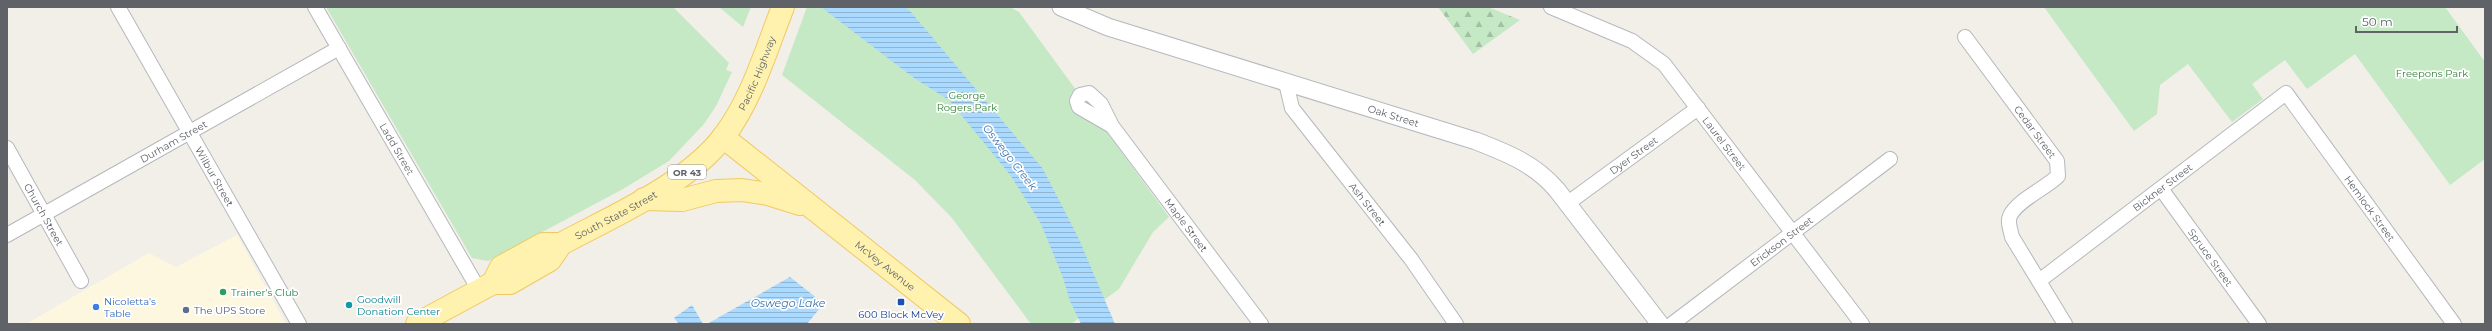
<svg xmlns="http://www.w3.org/2000/svg" width="2492" height="331" font-family="Montserrat,sans-serif">
<style>
.commercial{fill:#fef7e0}
.forest{fill:url(#forest-firs)}
.green{fill:#c5e8c5}
.water{fill:url(#water-rules)}
.lines{fill:none;stroke-linecap:round;stroke-linejoin:round}
.minor-casing{stroke:#b5b8bc;stroke-width:16}
.tertiary-casing{stroke:#b5b8bc;stroke-width:19}
.primary-casing{stroke:#f2c960;stroke-width:24}
.minor{stroke:#fff;stroke-width:14}
.tertiary{stroke:#fff;stroke-width:17}
.primary{stroke:#fff2af;stroke-width:22}
.leisure-dot{fill:#2e9e5b;stroke:#fff;stroke-width:1.5}
.transit-dot{fill:#1a4fb4;stroke:#fff;stroke-width:1.5}
.culture-dot{fill:#0f9aa8;stroke:#fff;stroke-width:1.5}
.shop-dot{fill:#3f7fe0;stroke:#fff;stroke-width:1.5}
.service-dot{fill:#5c6f8a;stroke:#fff;stroke-width:1.5}
.labels{text-anchor:middle;dominant-baseline:central;stroke-width:3.5;stroke-linejoin:round;paint-order:stroke}
.shield{fill:#fff;stroke:#8f9295;stroke-width:1}
.shield-label{font-size:9px;font-weight:bold;fill:#5f6368}
.street-label{font-size:10px;fill:#5f6368;stroke:#fff}
.park-label{font-size:10px;fill:#348238;stroke:#fff}
.leisure-label{font-size:10px;fill:#27864d;stroke:#fff;text-anchor:start}
.culture-label{font-size:10px;fill:#0d838f;stroke:#fff;text-anchor:start}
.shop-label{font-size:10px;fill:#366cbe;stroke:#fff;text-anchor:start}
.service-label{font-size:10px;fill:#4e5e75;stroke:#fff;text-anchor:start}
.transit-label{font-size:10px;fill:#164399;stroke:#fff}
.water-label{font-size:11px;font-style:italic;fill:#4174aa;stroke:#fff}
</style>
<defs>
<pattern id="forest-firs" width="22" height="20" patternUnits="userSpaceOnUse"><rect width="22" height="20" fill="#c5e8c5"/><path d="M5 1l3.5 6h-7zM16 11l3.5 6h-7z" fill="#a3c0a4"/></pattern>
<pattern id="water-rules" width="6" height="5" patternUnits="userSpaceOnUse"><rect width="6" height="5" fill="#aadaff"/><path d="M0 2.5h6" fill="none" stroke="#8eb4d2"/></pattern>
</defs>
<rect width="100%" height="100%" fill="#f1efe8"/>
<polygon class="commercial" points="237,235 286,324 26,324 149,253 176,267"/>
<polygon class="forest" points="1438,7 1488,7 1520,20 1473,54"/>
<g class="green">
<polygon points="326,7 673,7 729,63 726,70 732,72 716,106 704,124 669,161 623,189 488,261 472,258"/>
<polygon points="719,7 751,7 743,27"/>
<polygon points="807,7 1010,7 1019,12 1169,217 1153,232 1119,289 1071,324 1031,324 952,218 915,180 782,75"/>
<polygon points="2044,7 2445,7 2485,62 2485,159 2450,185 2355,54 2307,89 2285,60 2252,84 2263,99 2232,122 2188,64 2160,85 2157,114 2134,131"/>
</g>
<g class="water">
<polygon points="821,7 905,7 911,12 1043,169 1078,237 1115,324 1081,324 1070,301 1062,275 1041,224 1011,176 949,100 914,78"/>
<polygon points="790,277 818,299 814,304 820,308 807,324 707,324"/>
<polygon points="692,305 703,324 679,324 674,318"/>
</g>
<g class="lines">
<defs>
<g id="minor">
<path id="s1" d="M118,7L299,324"/>
<path id="s2" d="M315,7L479,290"/>
<path id="s3" d="M1551,7L1632,41L1664,64L1862,324"/>
<path id="s4" d="M1965,37L2057,161L2058,176C2046,188 2016,201 2010,216C2007,222 2011,231 2012,237L2065,324"/>
<path id="s5" d="M1286,83L1292,108L1411,259L1456,324"/>
<path id="s6" d="M1112,126L1079,107L1077,101L1080,95L1089,93L1101,104L1112,126L1261,324"/>
<path id="s7" d="M7,148L81,281"/>
<path id="s8" d="M2162,190L2259,324"/>
<path id="s9" d="M1568,203L1698,108"/>
<path id="s10" d="M7,235L339,48"/>
<path id="s11" d="M2039,281L2286,93L2454,324"/>
<path id="s12" d="M1672,324L1890,159"/>
</g>
<g id="tertiary">
<path id="s13" d="M1061,7L1108,27L1476,141C1507,153 1535,164 1557,190L1660,324"/>
</g>
<g id="primary">
<path id="s14" d="M723,137L959,324"/>
<polyline points="644,199 682,200 716,191 742,190 768,194 800,204"/>
<polyline points="493,283 501,267 543,244 561,244"/>
<path id="s15" d="M417,324L493,283H510L550,260L561,244C613,216 688,184 724,136C752,99 766,50 783,7"/>
</g>
</defs>
<use href="#minor" class="minor-casing"/>
<use href="#tertiary" class="tertiary-casing"/>
<use href="#primary" class="primary-casing"/>
<use href="#minor" class="minor"/>
<use href="#tertiary" class="tertiary"/>
<use href="#primary" class="primary"/>
</g>
<circle class="leisure-dot" cx="223" cy="292" r="4"/>
<rect class="transit-dot" x="897" y="298" width="8" height="8" rx="2"/>
<circle class="culture-dot" cx="349" cy="305" r="4"/>
<circle class="shop-dot" cx="96" cy="307" r="4"/>
<circle class="service-dot" cx="186" cy="310" r="4"/>
<g class="labels">
<rect class="shield" x="668" y="165" width="38" height="14" rx="3"/>
<g class="shield-label">
<text x="687" y="172">OR 43</text>
</g>
<g class="street-label">
<text stroke="none"><textPath href="#s15" startOffset="437">Pacific Highway</textPath></text>
<text stroke="none"><textPath href="#s13" startOffset="350">Oak Street</textPath></text>
<text stroke="none"><textPath href="#s4" startOffset="118">Cedar Street</textPath></text>
<text stroke="none"><textPath href="#s10" startOffset="191">Durham Street</textPath></text>
<text stroke="none"><textPath href="#s3" startOffset="227">Laurel Street</textPath></text>
<text stroke="none"><textPath href="#s2" startOffset="164">Ladd Street</textPath></text>
<text stroke="none"><textPath href="#s9" startOffset="81">Dyer Street</textPath></text>
<text stroke="none"><textPath href="#s1" startOffset="195">Wilbur Street</textPath></text>
<text stroke="none"><textPath href="#s11" startOffset="155">Bickner Street</textPath></text>
<text stroke="none"><textPath href="#s5" startOffset="148">Ash Street</textPath></text>
<text stroke="none"><textPath href="#s11" startOffset="453">Hemlock Street</textPath></text>
<text stroke="none"><textPath href="#s7" startOffset="76">Church Street</textPath></text>
<text stroke="none"><textPath href="#s15" startOffset="231">South State Street</textPath></text>
<text stroke="none"><textPath href="#s6" startOffset="225">Maple Street</textPath></text>
<text stroke="none"><textPath href="#s12" startOffset="137">Erickson Street</textPath></text>
<text stroke="none"><textPath href="#s8" startOffset="83">Spruce Street</textPath></text>
<text stroke="none"><textPath href="#s14" startOffset="207">McVey Avenue</textPath></text>
</g>
<g class="park-label">
<text x="2432" y="73">Freepons Park</text>
<text x="967" y="95">George<tspan x="967" dy="12">Rogers Park</tspan></text>
</g>
<g class="leisure-label">
<text x="231" y="292">Trainer's Club</text>
</g>
<g class="culture-label">
<text x="357" y="299">Goodwill<tspan x="357" dy="12">Donation Center</tspan></text>
</g>
<g class="shop-label">
<text x="104" y="301">Nicoletta's<tspan x="104" dy="12">Table</tspan></text>
</g>
<g class="service-label">
<text x="194" y="310">The UPS Store</text>
</g>
<g class="transit-label">
<text x="901" y="314">600 Block McVey</text>
</g>
<g class="water-label">
<text transform="translate(1010 157) rotate(52)">Oswego Creek</text>
<text x="788" y="303">Oswego Lake</text>
</g>
</g>
<rect width="2492" height="331" fill="none" stroke="#5f6368" stroke-width="16"/>
<path d="M2356 26v6h101v-6" fill="none" stroke="#5f6368" stroke-width="2"/>
<text x="2362" y="26" font-size="12" fill="#5f6368" stroke="#ffffff" stroke-width="3" paint-order="stroke">50 m</text>
</svg>
